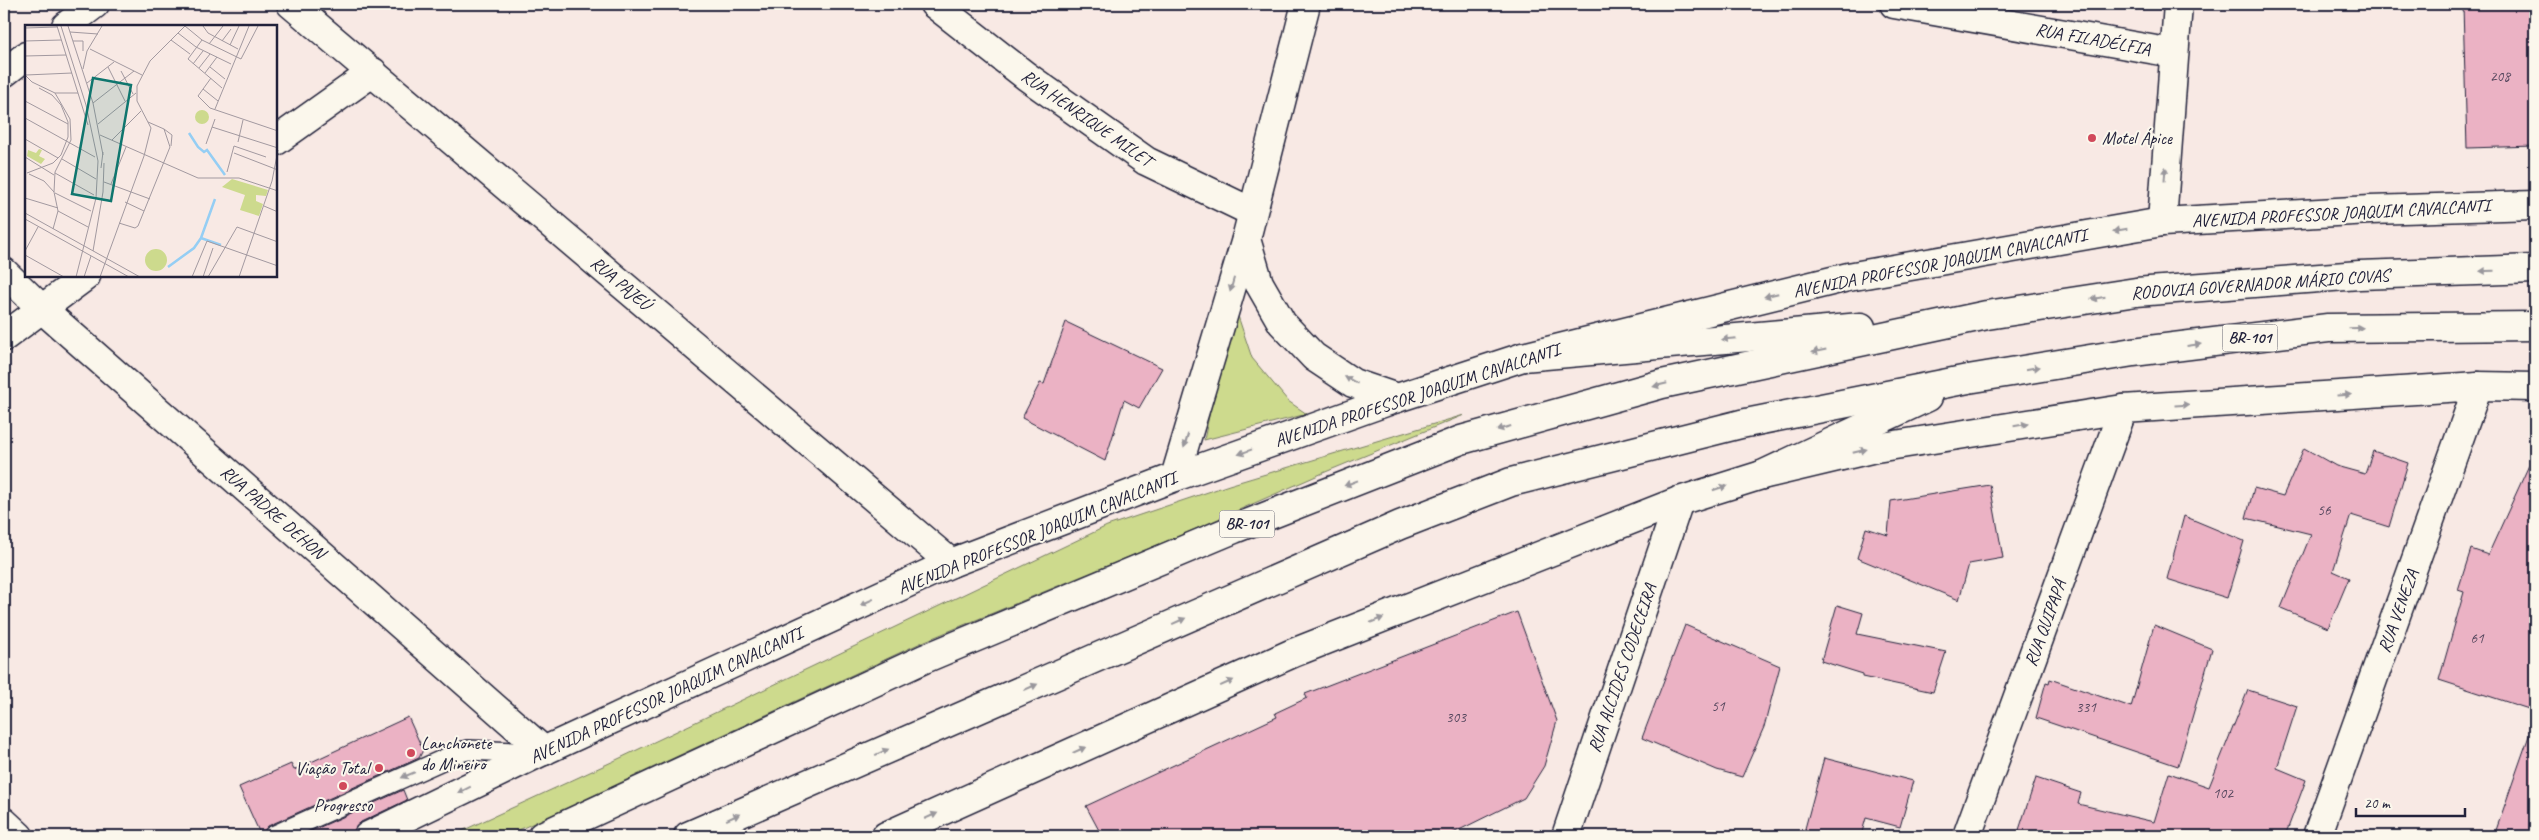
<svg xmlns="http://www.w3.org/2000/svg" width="2539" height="840" font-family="Caveat,sans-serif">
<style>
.green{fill:#cdda8d;stroke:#787e64}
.building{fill:#ebb2c4;stroke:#22223b}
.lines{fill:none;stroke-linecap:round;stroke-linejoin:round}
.service-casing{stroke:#22223b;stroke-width:22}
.minor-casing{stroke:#22223b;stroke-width:31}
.tertiary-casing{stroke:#22223b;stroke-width:31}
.secondary-casing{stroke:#22223b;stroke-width:31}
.trunk-casing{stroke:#22223b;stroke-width:31}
.service{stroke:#fbf7ec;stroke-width:19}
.minor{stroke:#fbf7ec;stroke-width:28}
.tertiary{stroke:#fbf7ec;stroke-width:28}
.secondary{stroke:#fbf7ec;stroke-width:28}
.trunk{stroke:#fbf7ec;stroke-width:28}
.oneway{fill:#99979c}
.poi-dot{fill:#d1495b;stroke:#fbf7ec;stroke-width:2}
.labels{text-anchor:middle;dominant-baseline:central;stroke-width:4;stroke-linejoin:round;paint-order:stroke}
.number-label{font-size:15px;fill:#54465d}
.shield{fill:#fbf7ec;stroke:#636270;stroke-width:1}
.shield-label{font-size:16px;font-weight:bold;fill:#22223b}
.street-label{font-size:18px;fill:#22223b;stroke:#fbf7ec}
.poi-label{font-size:18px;fill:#22223b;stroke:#fbf7ec;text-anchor:start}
.inset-river{fill:none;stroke:#95cef4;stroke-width:2.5}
.inset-road{fill:none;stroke:#a299a0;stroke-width:1}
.view{fill:#0f766e;fill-opacity:0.15;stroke:#0f766e;stroke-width:2.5}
.inset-edge{fill:none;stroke:#22223b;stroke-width:2.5}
</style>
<rect width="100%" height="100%" fill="#f8e9e4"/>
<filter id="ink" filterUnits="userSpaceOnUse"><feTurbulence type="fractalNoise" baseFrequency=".02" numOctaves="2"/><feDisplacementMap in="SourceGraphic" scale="10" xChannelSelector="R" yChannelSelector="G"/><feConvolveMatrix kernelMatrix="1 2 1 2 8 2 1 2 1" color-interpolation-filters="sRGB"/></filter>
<g filter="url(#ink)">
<g class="green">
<polygon points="1233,301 1252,358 1288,401 1307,414 1204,440"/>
<polygon points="1464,415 1323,473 1184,534 925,641 506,836 451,836 616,760 1107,526 1229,485"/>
</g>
<g class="building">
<polygon points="2535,4 2535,146 2467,148 2463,6"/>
<polygon points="1066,322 1162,368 1139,408 1124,400 1105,461 1022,418 1040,383 1044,384"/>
<polygon points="2304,448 2336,466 2365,474 2373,451 2408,463 2389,527 2351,515 2333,571 2349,578 2328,628 2281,608 2311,534 2246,518 2254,488 2283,496"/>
<polygon points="2535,452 2535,711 2439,680 2464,592 2458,590 2471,549 2488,555"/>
<polygon points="1990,485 2003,558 1969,564 1959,600 1857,558 1866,528 1888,535 1891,501"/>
<polygon points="2184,516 2244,541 2227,598 2167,579"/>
<polygon points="1837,605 1863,613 1857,634 1946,652 1933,692 1863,677 1863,674 1821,661"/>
<polygon points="1517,612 1557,721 1544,766 1524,798 1447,836 1385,836 1371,832 1356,836 1102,836 1086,806 1277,717 1275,713 1307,698 1305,694"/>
<polygon points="1685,625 1780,666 1764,727 1742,777 1717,770 1642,738"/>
<polygon points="2154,625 2212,649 2178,766 2036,718 2046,682 2049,683 2050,679 2131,707"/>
<polygon points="2248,690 2297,706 2277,768 2306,780 2285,836 2017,836 2036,778 2081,793 2078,804 2154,822 2169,773 2209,787"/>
<polygon points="408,717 423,750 419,758 268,826 261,836 239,787 291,764 294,770"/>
<polygon points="2531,730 2535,731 2535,836 2494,836"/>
<polygon points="1824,758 1913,781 1900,827 1866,818 1861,836 1803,836"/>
<polygon points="403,790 407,800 361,822 350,836 300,836"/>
</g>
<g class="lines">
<defs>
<polyline id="service" points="273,836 460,752 468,750 536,753"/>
<g id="minor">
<polyline points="291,4 951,563"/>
<polyline points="934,4 1026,76 1146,161 1252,212"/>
<polyline points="1894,4 2173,53"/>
<polyline points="66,26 95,4"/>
<polyline points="4,73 26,56"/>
<polyline points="276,141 373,72"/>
<polyline points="4,272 41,308 544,751"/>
<polyline points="4,337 86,276"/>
<polyline points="4,822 19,836"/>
<polyline points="1566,836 1679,501"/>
<polyline points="1967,836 2123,409"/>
<polyline points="2317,836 2478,386"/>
</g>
<polyline id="tertiary" points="2162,222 2178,4"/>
<g id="secondary">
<polyline points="1246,239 1259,283 1282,323 1314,357 1353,383 1397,398"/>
<polyline points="1175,477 1246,239 1306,4"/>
<polyline points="368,836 539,753 951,563 1175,477 1397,398 1523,357 1848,277 2162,222 2370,210 2535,205"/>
<polyline points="886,836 1293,653 1679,501 1762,475 1876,448 2123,409 2478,386 2535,387"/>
</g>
<g id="trunk">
<polyline points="1523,357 1861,327"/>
<polyline points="1762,475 1928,397"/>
<polyline points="542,836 924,659 1234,529 1461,440 1662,384 1987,315 2136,292 2359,275 2535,269"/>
<polyline points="688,836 1400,525 1511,482 1741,424 1968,379 2133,352 2328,328 2535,326"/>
</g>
</defs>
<use href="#service" class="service-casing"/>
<use href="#minor" class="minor-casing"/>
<use href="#tertiary" class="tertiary-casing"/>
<use href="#secondary" class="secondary-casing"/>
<use href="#trunk" class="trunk-casing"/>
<use href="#service" class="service"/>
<use href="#minor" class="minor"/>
<use href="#tertiary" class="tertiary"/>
<use href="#secondary" class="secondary"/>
<use href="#trunk" class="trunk"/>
</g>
<defs><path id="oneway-solid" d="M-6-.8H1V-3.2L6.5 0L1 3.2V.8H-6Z" transform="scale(1.25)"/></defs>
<g class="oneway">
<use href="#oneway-solid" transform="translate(2165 174) rotate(-86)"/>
<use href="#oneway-solid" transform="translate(2120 230) rotate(170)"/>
<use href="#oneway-solid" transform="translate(2487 271) rotate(178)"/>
<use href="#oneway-solid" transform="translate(1232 285) rotate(106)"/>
<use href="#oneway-solid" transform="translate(1771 295) rotate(166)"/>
<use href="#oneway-solid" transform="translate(2098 298) rotate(171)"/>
<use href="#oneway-solid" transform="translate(2356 328) rotate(-1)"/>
<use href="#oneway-solid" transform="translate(1729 339) rotate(175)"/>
<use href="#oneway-solid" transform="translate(2194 345) rotate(-7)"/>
<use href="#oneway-solid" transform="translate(1819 351) rotate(168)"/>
<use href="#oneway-solid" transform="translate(2033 368) rotate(-9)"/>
<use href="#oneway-solid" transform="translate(1351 380) rotate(-152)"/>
<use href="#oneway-solid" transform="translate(1660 385) rotate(166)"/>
<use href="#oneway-solid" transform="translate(2344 395) rotate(-4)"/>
<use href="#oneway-solid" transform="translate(2182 405) rotate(-4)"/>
<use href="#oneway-solid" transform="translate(2021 425) rotate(-9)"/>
<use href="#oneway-solid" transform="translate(1504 428) rotate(164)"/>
<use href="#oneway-solid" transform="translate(1186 441) rotate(107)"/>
<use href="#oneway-solid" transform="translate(1860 451) rotate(-14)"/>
<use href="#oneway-solid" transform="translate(1245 452) rotate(160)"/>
<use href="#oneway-solid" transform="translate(1351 483) rotate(159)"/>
<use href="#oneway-solid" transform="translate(1720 488) rotate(-17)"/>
<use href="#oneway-solid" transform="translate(867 602) rotate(155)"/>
<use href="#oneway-solid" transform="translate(1377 620) rotate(-22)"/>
<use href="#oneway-solid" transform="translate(1179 621) rotate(-24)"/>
<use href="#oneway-solid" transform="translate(1227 683) rotate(-24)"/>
<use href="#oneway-solid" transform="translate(1031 687) rotate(-24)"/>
<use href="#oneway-solid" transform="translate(1079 750) rotate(-24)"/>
<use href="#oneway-solid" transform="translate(882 752) rotate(-24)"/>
<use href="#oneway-solid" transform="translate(408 775) rotate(157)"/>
<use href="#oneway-solid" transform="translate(464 790) rotate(154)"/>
<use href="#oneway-solid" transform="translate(931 816) rotate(-24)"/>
<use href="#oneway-solid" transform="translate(733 817) rotate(-24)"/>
</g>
</g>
<g class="poi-dot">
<circle cx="2092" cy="138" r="5"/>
<circle cx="411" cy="753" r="5"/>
<circle cx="379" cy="768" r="5"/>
<circle cx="343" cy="786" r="5"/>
</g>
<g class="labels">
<g class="number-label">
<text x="2500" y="76">208</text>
<text x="2324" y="510">56</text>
<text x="2477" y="638">61</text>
<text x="1718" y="706">51</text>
<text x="2086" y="707">331</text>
<text x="1456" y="717">303</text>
<text x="2223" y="793">102</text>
</g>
<g class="shield">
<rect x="2222.5" y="324.5" width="55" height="27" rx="4"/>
<rect x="1219.5" y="510.5" width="55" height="27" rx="4"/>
</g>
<g class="shield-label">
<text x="2250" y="338">BR-101</text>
<text x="1247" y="524">BR-101</text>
</g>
<g class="street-label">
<text transform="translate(2093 39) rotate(10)">RUA FILADÉLFIA</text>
<text transform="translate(1087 118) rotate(35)">RUA HENRIQUE MILET</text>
<text transform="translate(2341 213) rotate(-3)">AVENIDA PROFESSOR JOAQUIM CAVALCANTI</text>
<text transform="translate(1940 263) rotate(-11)">AVENIDA PROFESSOR JOAQUIM CAVALCANTI</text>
<text transform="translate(621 283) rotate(40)">RUA PAJEÚ</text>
<text transform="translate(2260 284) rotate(-4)">RODOVIA GOVERNADOR MÁRIO COVAS</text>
<text transform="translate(1417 395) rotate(-18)">AVENIDA PROFESSOR JOAQUIM CAVALCANTI</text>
<text transform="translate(273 512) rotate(41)">RUA PADRE DEHON</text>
<text transform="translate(1037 533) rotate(-22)">AVENIDA PROFESSOR JOAQUIM CAVALCANTI</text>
<text transform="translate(2398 611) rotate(-70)">RUA VENEZA</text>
<text transform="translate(2045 623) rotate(-70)">RUA QUIPAPÁ</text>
<text transform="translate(1622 668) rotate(-71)">RUA ALCIDES CODECEIRA</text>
<text transform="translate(666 695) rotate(-25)">AVENIDA PROFESSOR JOAQUIM CAVALCANTI</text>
</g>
<g class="poi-label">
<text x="2102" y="138">Motel Ápice</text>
<text x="421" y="743">Lanchonete<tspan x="421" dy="21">do Mineiro</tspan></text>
<text x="369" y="768" text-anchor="end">Viação Total</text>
<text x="343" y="805" text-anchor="middle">Progresso</text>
</g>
</g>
<g transform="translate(25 25)">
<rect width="252" height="252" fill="#f8e9e4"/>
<path d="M170 92a7 7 0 1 1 14 0a7 7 0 1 1-14 0ZM14,124L17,125L14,131L20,134L16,139L2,131L3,125L11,128ZM207,154L243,165L241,171L231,170V176L238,179L234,191L215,185L220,170L197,162ZM120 235a11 11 0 1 1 22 0a11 11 0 1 1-22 0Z" fill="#cdda8d"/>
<path class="inset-river" d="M164,108L173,122L179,127L182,125L200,150M176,213L190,174M143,242L169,223L176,213L196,220"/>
<path class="inset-road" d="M32,1L63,100M36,1L61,80L73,136L71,173L51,252M43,1L68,78L78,130M160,1L177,15L216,34L233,1M178,1L183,8L213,24M0,3L32,2M45,7L73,9M153,8L171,22L206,39M146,15L165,29M177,15L163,34L197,63M0,16L36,15M48,16H58V26M197,16L206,4M184,19L198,1M205,20L214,1M65,24L117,50M0,31L41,30M168,39L178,26M83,42L100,76M185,42L200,54M174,43L185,29M58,44L62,26L77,1M96,46L108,69M180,48L192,32M0,50L7,57L30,68L45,94L46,115L30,147L29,167M1,50L47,48M186,53L173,71L185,83L253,106M62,58L89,37M178,64L193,76M30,68H53M0,76L43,99M68,78L109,46M190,84L224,1M0,93L70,132M73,99L111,68M187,102L253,123M139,104L147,110L146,121M75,110L173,153H214L253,166M0,114L33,133M87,115L116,86M213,117L218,95M181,119L190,94M209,128L253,145M119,131L126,103L112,76V61L125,36L160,1M0,132L29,150M37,134L71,154M76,143L78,127M202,147L209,121L241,132M2,148L28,138L36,130L43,112V97L36,80L27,70L14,63M30,148L69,170M4,149L19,156L29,167L33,186L28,204M79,157L125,174M86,159L101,122M30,168L66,186M0,173L33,183M100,177L119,186M239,181L253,187M33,186L63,202M0,188L115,252M0,194L104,252M94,198L110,203L113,201L145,122L139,104L123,97M0,226L13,202M68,226L78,167L79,138M0,230L39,252M59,252L66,231M75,252L119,131M167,252L182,216L253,241M178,252L188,223M183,252L212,202L253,217M214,252L247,156L253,125"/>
<path class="view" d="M68,53L106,60L86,176L47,169Z"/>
<rect width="252" height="252" class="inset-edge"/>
</g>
<rect width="2539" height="840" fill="none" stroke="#fbf7ec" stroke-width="20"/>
<rect x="10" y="10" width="2519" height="820" fill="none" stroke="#22223b" stroke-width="2" filter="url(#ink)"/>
<path d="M2356 808v8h109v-8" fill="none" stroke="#22223b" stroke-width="2.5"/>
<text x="2364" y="808" font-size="15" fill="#22223b" stroke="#fbf7ec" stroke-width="4" paint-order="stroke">20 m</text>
</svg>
